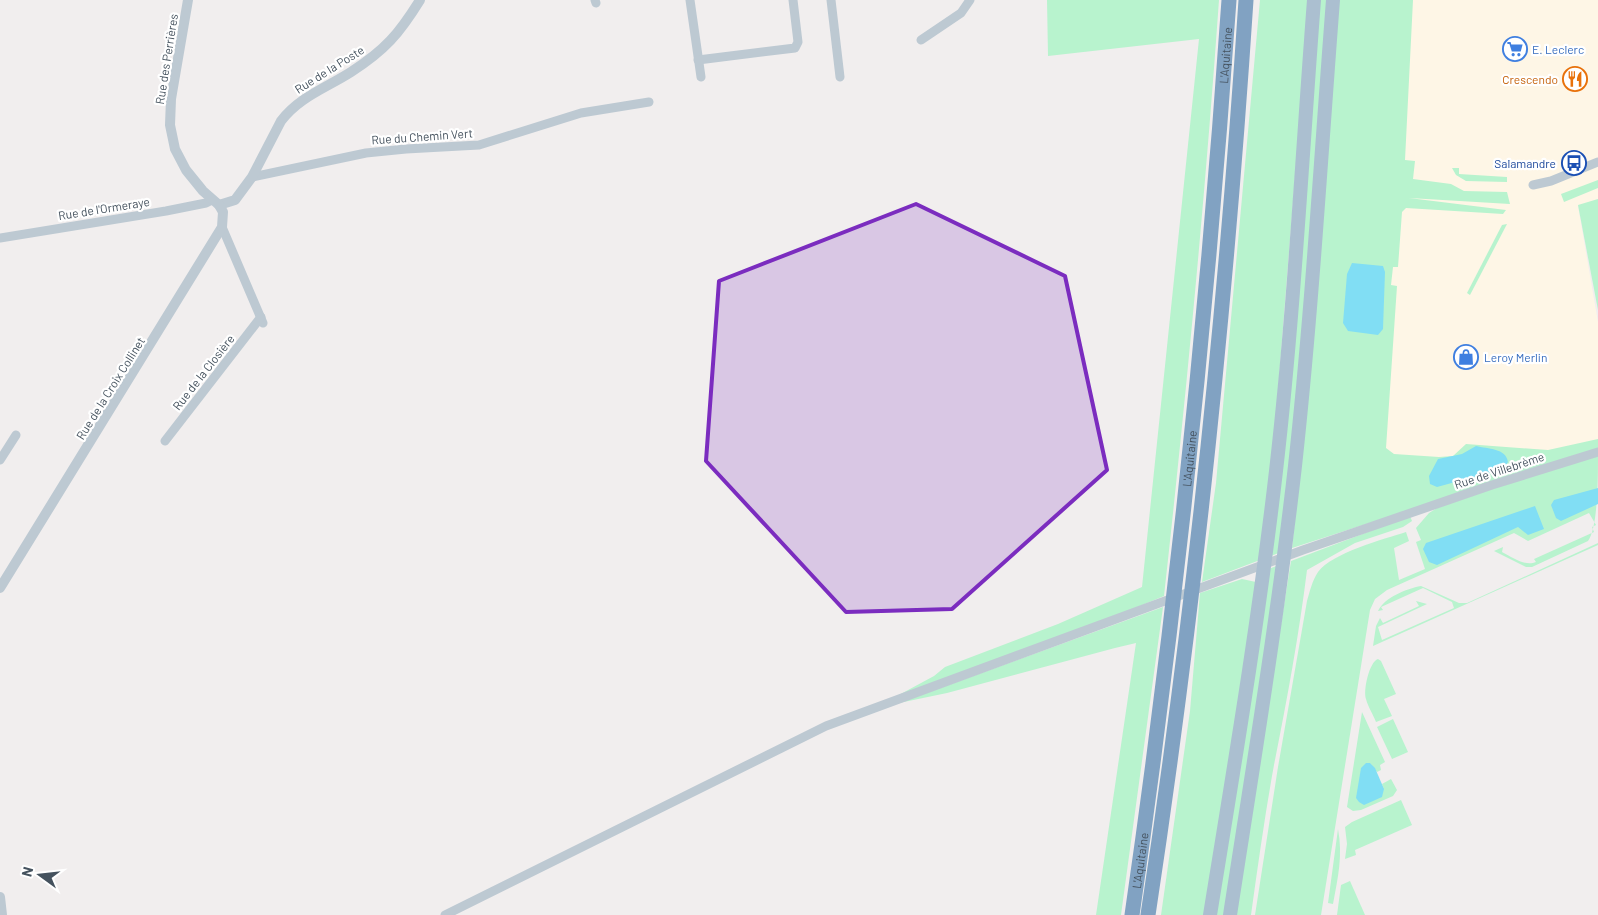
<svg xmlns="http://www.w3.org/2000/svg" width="1598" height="915" font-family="Barlow,sans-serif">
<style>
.commercial{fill:#fef6e6}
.green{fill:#b8f3ce}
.water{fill:#81def4}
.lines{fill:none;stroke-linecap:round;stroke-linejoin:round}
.minor{stroke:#bdc9d2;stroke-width:9}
.tertiary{stroke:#bdc9d2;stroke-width:10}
.primary{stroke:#abbfd0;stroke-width:14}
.motorway{stroke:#81a2c2;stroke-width:15}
.marked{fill:#7b2cbf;fill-opacity:0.2;stroke:#7b2cbf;stroke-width:4;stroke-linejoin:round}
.labels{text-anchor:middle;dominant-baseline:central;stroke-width:4.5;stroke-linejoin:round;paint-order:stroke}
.shop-label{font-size:12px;fill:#366cbe;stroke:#fff;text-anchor:start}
.street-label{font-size:12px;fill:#45525e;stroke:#fff}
.food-label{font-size:12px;fill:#c56008;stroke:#fff;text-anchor:end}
.transit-label{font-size:12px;fill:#164399;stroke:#fff;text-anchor:end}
</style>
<rect width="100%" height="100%" fill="#f1eeee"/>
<polygon class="commercial" points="1361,0 1598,0 1598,199 1578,206 1598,322 1598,442 1327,511"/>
<g class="green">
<path d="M1047,0H1219C1205,199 1186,397 1164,596L1135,608L897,696L934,676L945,667L1058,624L1142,587L1199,39L1048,56Z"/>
<polygon points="1260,0 1309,0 1274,441 1260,560 1202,582 1216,483"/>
<polygon points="1319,0 1328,0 1310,247 1281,552 1271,556"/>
<polygon points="1338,0 1413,0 1405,160 1415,161 1413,179 1451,184 1464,191 1507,192 1510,204 1409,198 1506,210 1503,214 1406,208 1402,212 1398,267 1393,267 1391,285 1397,286 1386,448 1394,454 1439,457 1453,456 1466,444 1548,450 1598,439 1598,449 1292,548 1306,414"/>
<polygon points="1452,168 1459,168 1459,174 1507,177 1507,182 1466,181 1456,175"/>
<polygon points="1598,180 1598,188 1564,202 1561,194"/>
<polygon points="1598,199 1598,310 1578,205"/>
<polygon points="1507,224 1470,295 1467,293 1502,225"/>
<path d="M1598,456C1598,477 1598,528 1588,541L1532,567H1526L1494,551L1503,547L1502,552C1512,557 1525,567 1536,562L1534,559L1594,532L1592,527L1596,525L1589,513L1528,541L1514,533L1387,590L1375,599L1370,610L1321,915H1255L1278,767L1307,601C1310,591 1312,581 1318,572C1332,553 1384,539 1406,532L1409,541L1394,548L1399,580L1425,569L1416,542L1421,540L1416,528L1429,513L1437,508L1495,488Z"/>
<path d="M1410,516L1412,521L1403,527L1355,543L1307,570C1299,635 1287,700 1274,765C1265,814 1258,865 1251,915H1235L1291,561Z"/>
<path d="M1598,543V545L1373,646L1376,626L1380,618L1383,623L1419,606L1416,601L1427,604L1378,627L1382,640L1454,608L1452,602L1423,588L1381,607L1383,610L1378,611C1385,597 1406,589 1421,586L1459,603H1467Z"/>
<polygon points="1279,565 1225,915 1216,915 1269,569"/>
<polygon points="1242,579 1256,582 1206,915 1161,915 1190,711 1200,593"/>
<polygon points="1163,607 1121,915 1096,915 1136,643 1115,648 947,693 899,703"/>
<path d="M1378,659L1381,661L1396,694L1384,699L1392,716L1376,722C1373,714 1368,707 1366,699C1363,691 1369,662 1378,659Z"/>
<polygon points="1362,712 1385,762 1380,765 1381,770 1377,772 1370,763 1384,789 1382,784 1391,779 1397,790 1393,796 1361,810 1353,811 1347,807"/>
<polygon points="1393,719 1408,752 1392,759 1377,727"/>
<polygon points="1401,800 1412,825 1355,850 1356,855 1345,859 1347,844 1345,827 1352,822"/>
<path d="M1338,829C1343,856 1338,877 1333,904L1328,903Z"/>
<polygon points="1350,881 1365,915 1337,915 1341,885"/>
</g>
<g class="water">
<polygon points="1352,263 1383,266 1385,272 1383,329 1378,335 1348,331 1343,323 1347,274"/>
<path d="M1476,446C1488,449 1506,448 1508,462L1503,469L1437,487L1430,484L1429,476L1438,459L1462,454Z"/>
<polygon points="1598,488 1598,504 1561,521 1556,518 1551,505 1554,500"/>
<polygon points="1535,506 1544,529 1528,535 1518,527 1437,565 1429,562 1423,549 1426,543"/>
<polygon points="1366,763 1370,763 1375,768 1384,789 1382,797 1364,805 1359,802 1356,798 1361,768"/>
</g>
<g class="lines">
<g class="minor">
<polyline points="595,0 596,3"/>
<polyline points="690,0 701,77"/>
<polyline points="831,0 840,77"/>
<polyline points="921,40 961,13 970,0"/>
<polyline points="698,60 795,48 798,42 793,0"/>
<polyline points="252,177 366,153 406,149 479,145 581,113 649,102"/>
<polyline points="1533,185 1551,181 1598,162"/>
<polyline points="222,227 263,323"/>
<polyline points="0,238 166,211 206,203 212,200"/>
<polyline points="165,441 261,317"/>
<polyline points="0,460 16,435"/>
<polyline points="445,915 826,726 1303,550 1492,485 1598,452"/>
</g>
<g class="tertiary">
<path d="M219,205L235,200L252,177L281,121C299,97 326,88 351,72C385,50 399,34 420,0"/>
<polyline points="0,588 222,227 223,212 219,205 203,191 186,170 175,149 170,125 171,99 188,0"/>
<polyline points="0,897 2,915"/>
</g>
<g class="primary">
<path d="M1210,915C1234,767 1259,619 1276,471C1294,314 1302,157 1314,0"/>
<path d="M1230,915C1253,766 1278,616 1295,466C1312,311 1321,155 1333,0"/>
</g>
<g class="motorway">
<path id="s1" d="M1132,915C1176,611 1208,306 1229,0"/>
<path d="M1148,915C1194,612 1226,306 1246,0"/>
</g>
</g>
<path class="marked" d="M916,204L1065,276L1107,470L952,609L846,612L706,461L719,281Z"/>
<defs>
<symbol id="supermarket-ring" viewBox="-11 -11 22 22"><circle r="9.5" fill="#fff" stroke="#3f7fe0" stroke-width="1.5"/><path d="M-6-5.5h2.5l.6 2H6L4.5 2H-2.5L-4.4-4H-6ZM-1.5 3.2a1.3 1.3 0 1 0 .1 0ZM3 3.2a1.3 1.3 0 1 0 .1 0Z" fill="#3f7fe0"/></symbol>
<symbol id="restaurant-ring" viewBox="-11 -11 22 22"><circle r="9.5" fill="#fff" stroke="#e8710a" stroke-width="1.5"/><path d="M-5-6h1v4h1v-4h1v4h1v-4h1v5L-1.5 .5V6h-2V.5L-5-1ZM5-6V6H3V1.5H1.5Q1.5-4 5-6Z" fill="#e8710a"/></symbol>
<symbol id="bus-ring" viewBox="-11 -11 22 22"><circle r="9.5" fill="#fff" stroke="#1a4fb4" stroke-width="1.5"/><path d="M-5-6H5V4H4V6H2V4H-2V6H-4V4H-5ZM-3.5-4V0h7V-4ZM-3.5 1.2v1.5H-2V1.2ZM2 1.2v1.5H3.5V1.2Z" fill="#1a4fb4"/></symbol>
<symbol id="shop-ring" viewBox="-11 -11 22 22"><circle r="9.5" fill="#fff" stroke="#3f7fe0" stroke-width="1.5"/><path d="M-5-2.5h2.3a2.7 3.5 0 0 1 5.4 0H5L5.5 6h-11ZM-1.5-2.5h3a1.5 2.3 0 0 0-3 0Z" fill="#3f7fe0"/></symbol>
</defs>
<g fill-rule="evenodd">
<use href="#supermarket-ring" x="1501" y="35" width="28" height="28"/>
<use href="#restaurant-ring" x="1561" y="65" width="28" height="28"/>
<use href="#bus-ring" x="1560" y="149" width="28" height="28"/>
<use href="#shop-ring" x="1452" y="343" width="28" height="28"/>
</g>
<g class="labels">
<g class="shop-label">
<text x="1532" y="49">E. Leclerc</text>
<text x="1484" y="357">Leroy Merlin</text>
</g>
<g class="street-label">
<text stroke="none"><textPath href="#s1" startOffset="865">L'Aquitaine</textPath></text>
<text transform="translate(166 59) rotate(-81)">Rue des Perrières</text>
<text transform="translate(329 69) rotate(-32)">Rue de la Poste</text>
<text transform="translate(422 136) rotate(-4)">Rue du Chemin Vert</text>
<text transform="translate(104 208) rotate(-9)">Rue de l'Ormeraye</text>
<text transform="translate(203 372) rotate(-52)">Rue de la Closière</text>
<text transform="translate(110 388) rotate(-58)">Rue de la Croix Collinet</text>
<text stroke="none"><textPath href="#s1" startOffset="460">L'Aquitaine</textPath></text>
<text transform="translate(1499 470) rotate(-18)">Rue de Villebrème</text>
<text stroke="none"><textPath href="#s1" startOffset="55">L'Aquitaine</textPath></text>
</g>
<g class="food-label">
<text x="1558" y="79">Crescendo</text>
</g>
<g class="transit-label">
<text x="1556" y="163">Salamandre</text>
</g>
</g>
<g transform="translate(40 875) rotate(285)" stroke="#ffffff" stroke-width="4" paint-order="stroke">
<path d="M0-4L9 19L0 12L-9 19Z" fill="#45525e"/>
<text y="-8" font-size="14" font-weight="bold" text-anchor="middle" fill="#45525e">N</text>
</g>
</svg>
